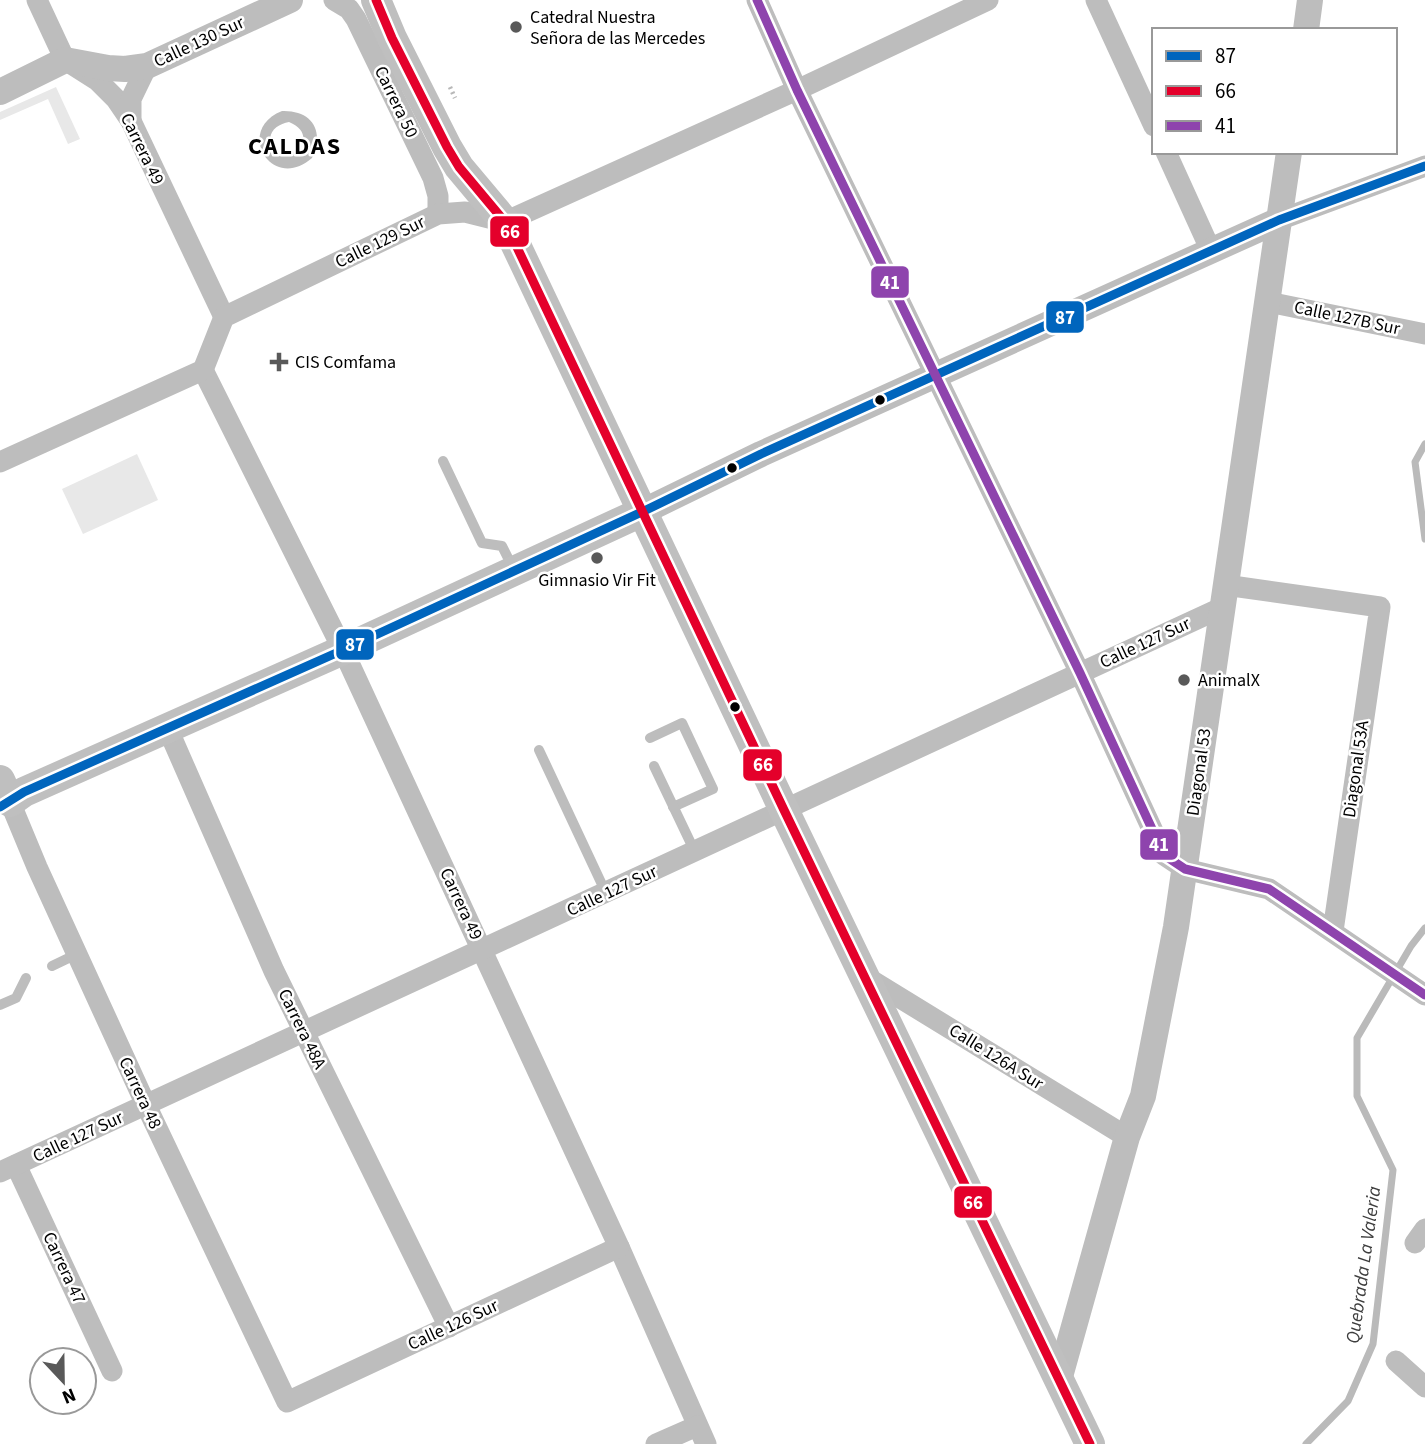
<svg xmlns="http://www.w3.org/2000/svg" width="1425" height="1444" font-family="'Source Sans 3',sans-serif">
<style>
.green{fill:#e8e8e8}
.water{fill:#bababa;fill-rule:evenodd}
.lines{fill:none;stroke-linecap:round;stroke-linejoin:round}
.stream{stroke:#bababa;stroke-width:7}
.path{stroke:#b8b8b8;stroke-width:4.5;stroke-dasharray:2 3.5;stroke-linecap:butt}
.service{stroke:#bdbdbd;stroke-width:10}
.minor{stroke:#bdbdbd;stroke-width:21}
.tertiary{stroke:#bdbdbd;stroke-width:26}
.secondary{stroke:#bfbfbf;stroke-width:30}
.bus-1-casing{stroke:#fff;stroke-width:14}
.bus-2-casing{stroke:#fff;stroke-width:14}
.bus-3-casing{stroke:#fff;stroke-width:14}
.bus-1{stroke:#0065bd;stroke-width:9}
.bus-2{stroke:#e4002b;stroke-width:9}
.bus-3{stroke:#8e44ad;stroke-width:9}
.poi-dot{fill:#595959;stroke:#fff;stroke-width:2.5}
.bus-dot{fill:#000;stroke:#fff;stroke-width:2.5}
.labels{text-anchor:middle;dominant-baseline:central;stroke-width:5;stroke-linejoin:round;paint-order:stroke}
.poi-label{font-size:18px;fill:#000;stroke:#fff;text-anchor:start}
.street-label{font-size:18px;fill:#000;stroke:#fff}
.water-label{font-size:19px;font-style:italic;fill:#3e3e3e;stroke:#fff}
.district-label{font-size:24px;font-weight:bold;letter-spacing:2px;fill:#000;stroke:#fff}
.line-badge{stroke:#fff;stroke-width:2.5}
.badge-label{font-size:19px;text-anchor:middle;font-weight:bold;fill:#fff}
</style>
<rect width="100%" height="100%" fill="#fff"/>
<g class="green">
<polygon points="56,87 80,139 68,144 48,99 0,120 0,112"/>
<polygon points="137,454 158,500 83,534 62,489"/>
</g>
<path class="water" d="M282,111C312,110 325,131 312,158C272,193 234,130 282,111ZM289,122C325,137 283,171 272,145C266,132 278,124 289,122Z"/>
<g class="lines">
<g class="stream">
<polyline points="1425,444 1415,462 1425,539"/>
<polyline points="1306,1444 1348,1401 1373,1344 1393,1170 1357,1096 1357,1038 1411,946 1425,928"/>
</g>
<polyline class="path" points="450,87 455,98"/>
<g class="service">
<polyline points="443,461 482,543 502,546 514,570"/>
<polyline points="650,738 682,723 713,789 673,807"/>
<polyline points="539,750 606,893"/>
<polyline points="654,766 695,852"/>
<polyline points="52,966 77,954"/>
<polyline points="0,1005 16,998 26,978"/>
</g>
<g class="minor">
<polyline points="37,0 65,60 98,81 116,99 131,121 224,317"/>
<polyline points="334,0 349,9 356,19 433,178 438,196 438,214"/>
<polyline points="757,0 797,90 1080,673 1164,855 1185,869 1269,889 1425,995"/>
<polyline points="1096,0 1154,126"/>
<polyline points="131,121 131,99 147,66"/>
<polyline points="1166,152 1211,251"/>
<polyline points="1279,220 1425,166"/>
<polyline points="1268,302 1425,334"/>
<polyline points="203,370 343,650 619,1247 706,1444"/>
<polyline points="0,462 203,370 224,317 438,214 465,212 505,222 797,90 988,0"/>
<polyline points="1225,585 1380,607 1333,931"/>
<polyline points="167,727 274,971 449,1327"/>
<polyline points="10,802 37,867 146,1105 287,1402 619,1247"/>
<polyline points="866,977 1127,1137"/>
<polyline points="16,1165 112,1371"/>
<polyline points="0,1172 1223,607"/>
<polyline points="1415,1243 1425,1229"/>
<polyline points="1396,1361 1425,1387"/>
<polyline points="656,1444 697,1426"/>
</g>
<g class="tertiary">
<polyline points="1306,30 1310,0"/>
<polyline points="0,92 65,60 108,68 125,69 147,66 290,0"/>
<polyline points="644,511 761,454 1279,220"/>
<polyline points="1059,1380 1127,1137 1143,1096 1176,927 1289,152"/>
</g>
<g class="secondary">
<polyline points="376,0 392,38 447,147 459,167 505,222 784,810 1090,1444"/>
<polyline points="0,780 10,802 24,792 343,650 644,511"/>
</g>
<defs>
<polyline id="bus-1" points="0,807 24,792 343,650 644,511 761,454 1279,220 1425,166"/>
<polyline id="bus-2" points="376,0 392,38 447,147 459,167 505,222 784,810 1090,1444"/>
<polyline id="bus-3" points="757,0 797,90 1080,673 1164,855 1185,869 1269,889 1425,995"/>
</defs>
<use href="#bus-1" class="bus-1-casing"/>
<use href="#bus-2" class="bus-2-casing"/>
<use href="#bus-3" class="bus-3-casing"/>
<use href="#bus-1" class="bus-1"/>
<use href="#bus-2" class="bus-2"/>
<use href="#bus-3" class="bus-3"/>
</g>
<g class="poi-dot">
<circle cx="516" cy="27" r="7"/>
<path d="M275.5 351.5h7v7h7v7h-7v7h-7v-7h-7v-7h7z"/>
<circle cx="597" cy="558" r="7"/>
<circle cx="1184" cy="680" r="7"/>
</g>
<g class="bus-dot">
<circle cx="880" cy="400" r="6"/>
<circle cx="732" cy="468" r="6"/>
<circle cx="735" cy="707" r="6"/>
</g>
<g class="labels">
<g class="poi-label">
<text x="530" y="17">Catedral Nuestra<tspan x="530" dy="21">Señora de las Mercedes</tspan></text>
<text x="295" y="362">CIS Comfama</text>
<text x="597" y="580" text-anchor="middle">Gimnasio Vir Fit</text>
<text x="1198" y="680">AnimalX</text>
</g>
<g class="street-label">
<text transform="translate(199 42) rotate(-25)">Calle 130 Sur</text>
<text transform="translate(396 102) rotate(64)">Carrera 50</text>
<text transform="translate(142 149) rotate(64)">Carrera 49</text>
<text transform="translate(380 242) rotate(-26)">Calle 129 Sur</text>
<text transform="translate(1347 318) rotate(12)">Calle 127B Sur</text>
<text transform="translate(1145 643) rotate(-25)">Calle 127 Sur</text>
<text transform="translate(1356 769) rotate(-82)">Diagonal 53A</text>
<text transform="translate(1199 772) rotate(-82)">Diagonal 53</text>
<text transform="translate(612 891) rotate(-25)">Calle 127 Sur</text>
<text transform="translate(461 904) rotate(65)">Carrera 49</text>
<text transform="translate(302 1029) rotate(64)">Carrera 48A</text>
<text transform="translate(996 1057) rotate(32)">Calle 126A Sur</text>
<text transform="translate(140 1093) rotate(65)">Carrera 48</text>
<text transform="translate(78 1137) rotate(-25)">Calle 127 Sur</text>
<text transform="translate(64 1268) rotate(65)">Carrera 47</text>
<text transform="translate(453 1325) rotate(-25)">Calle 126 Sur</text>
</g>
<g class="water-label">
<text transform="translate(1364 1265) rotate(-82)">Quebrada La Valeria</text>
</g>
<g class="district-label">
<text x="295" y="146">CALDAS</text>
</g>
</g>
<g class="line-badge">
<rect x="489" y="215" width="41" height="33" rx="7" fill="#e4002b"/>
<rect x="870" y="265" width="40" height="34" rx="7" fill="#8e44ad"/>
<rect x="1045" y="300" width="40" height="34" rx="7" fill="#0065bd"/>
<rect x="335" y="628" width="40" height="33" rx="7" fill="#0065bd"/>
<rect x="742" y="748" width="41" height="34" rx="7" fill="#e4002b"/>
<rect x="1139" y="828" width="40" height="33" rx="7" fill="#8e44ad"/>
<rect x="953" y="1185" width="40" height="34" rx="7" fill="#e4002b"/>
</g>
<g class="badge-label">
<text x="510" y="238">66</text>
<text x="890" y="289">41</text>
<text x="1065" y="324">87</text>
<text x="355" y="651">87</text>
<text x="763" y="771">66</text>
<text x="1159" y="851">41</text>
<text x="973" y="1209">66</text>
</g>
<rect x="1152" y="28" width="245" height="126" fill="#ffffff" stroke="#999999" stroke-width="2"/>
<rect x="1166" y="51" width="35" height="10" fill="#0065bd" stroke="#999999" stroke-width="2"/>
<text x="1215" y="63" font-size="21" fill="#000000">87</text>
<rect x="1166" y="86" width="35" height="10" fill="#e4002b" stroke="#999999" stroke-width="2"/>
<text x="1215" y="98" font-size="21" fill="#000000">66</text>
<rect x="1166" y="121" width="35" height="10" fill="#8e44ad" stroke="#999999" stroke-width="2"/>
<text x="1215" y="133" font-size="21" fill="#000000">41</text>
<g transform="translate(63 1381) rotate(158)"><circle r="33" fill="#ffffff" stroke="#999999" stroke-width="2"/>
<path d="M0-5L12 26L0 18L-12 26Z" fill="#595959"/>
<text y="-10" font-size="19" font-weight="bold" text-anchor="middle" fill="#000000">N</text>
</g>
</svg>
